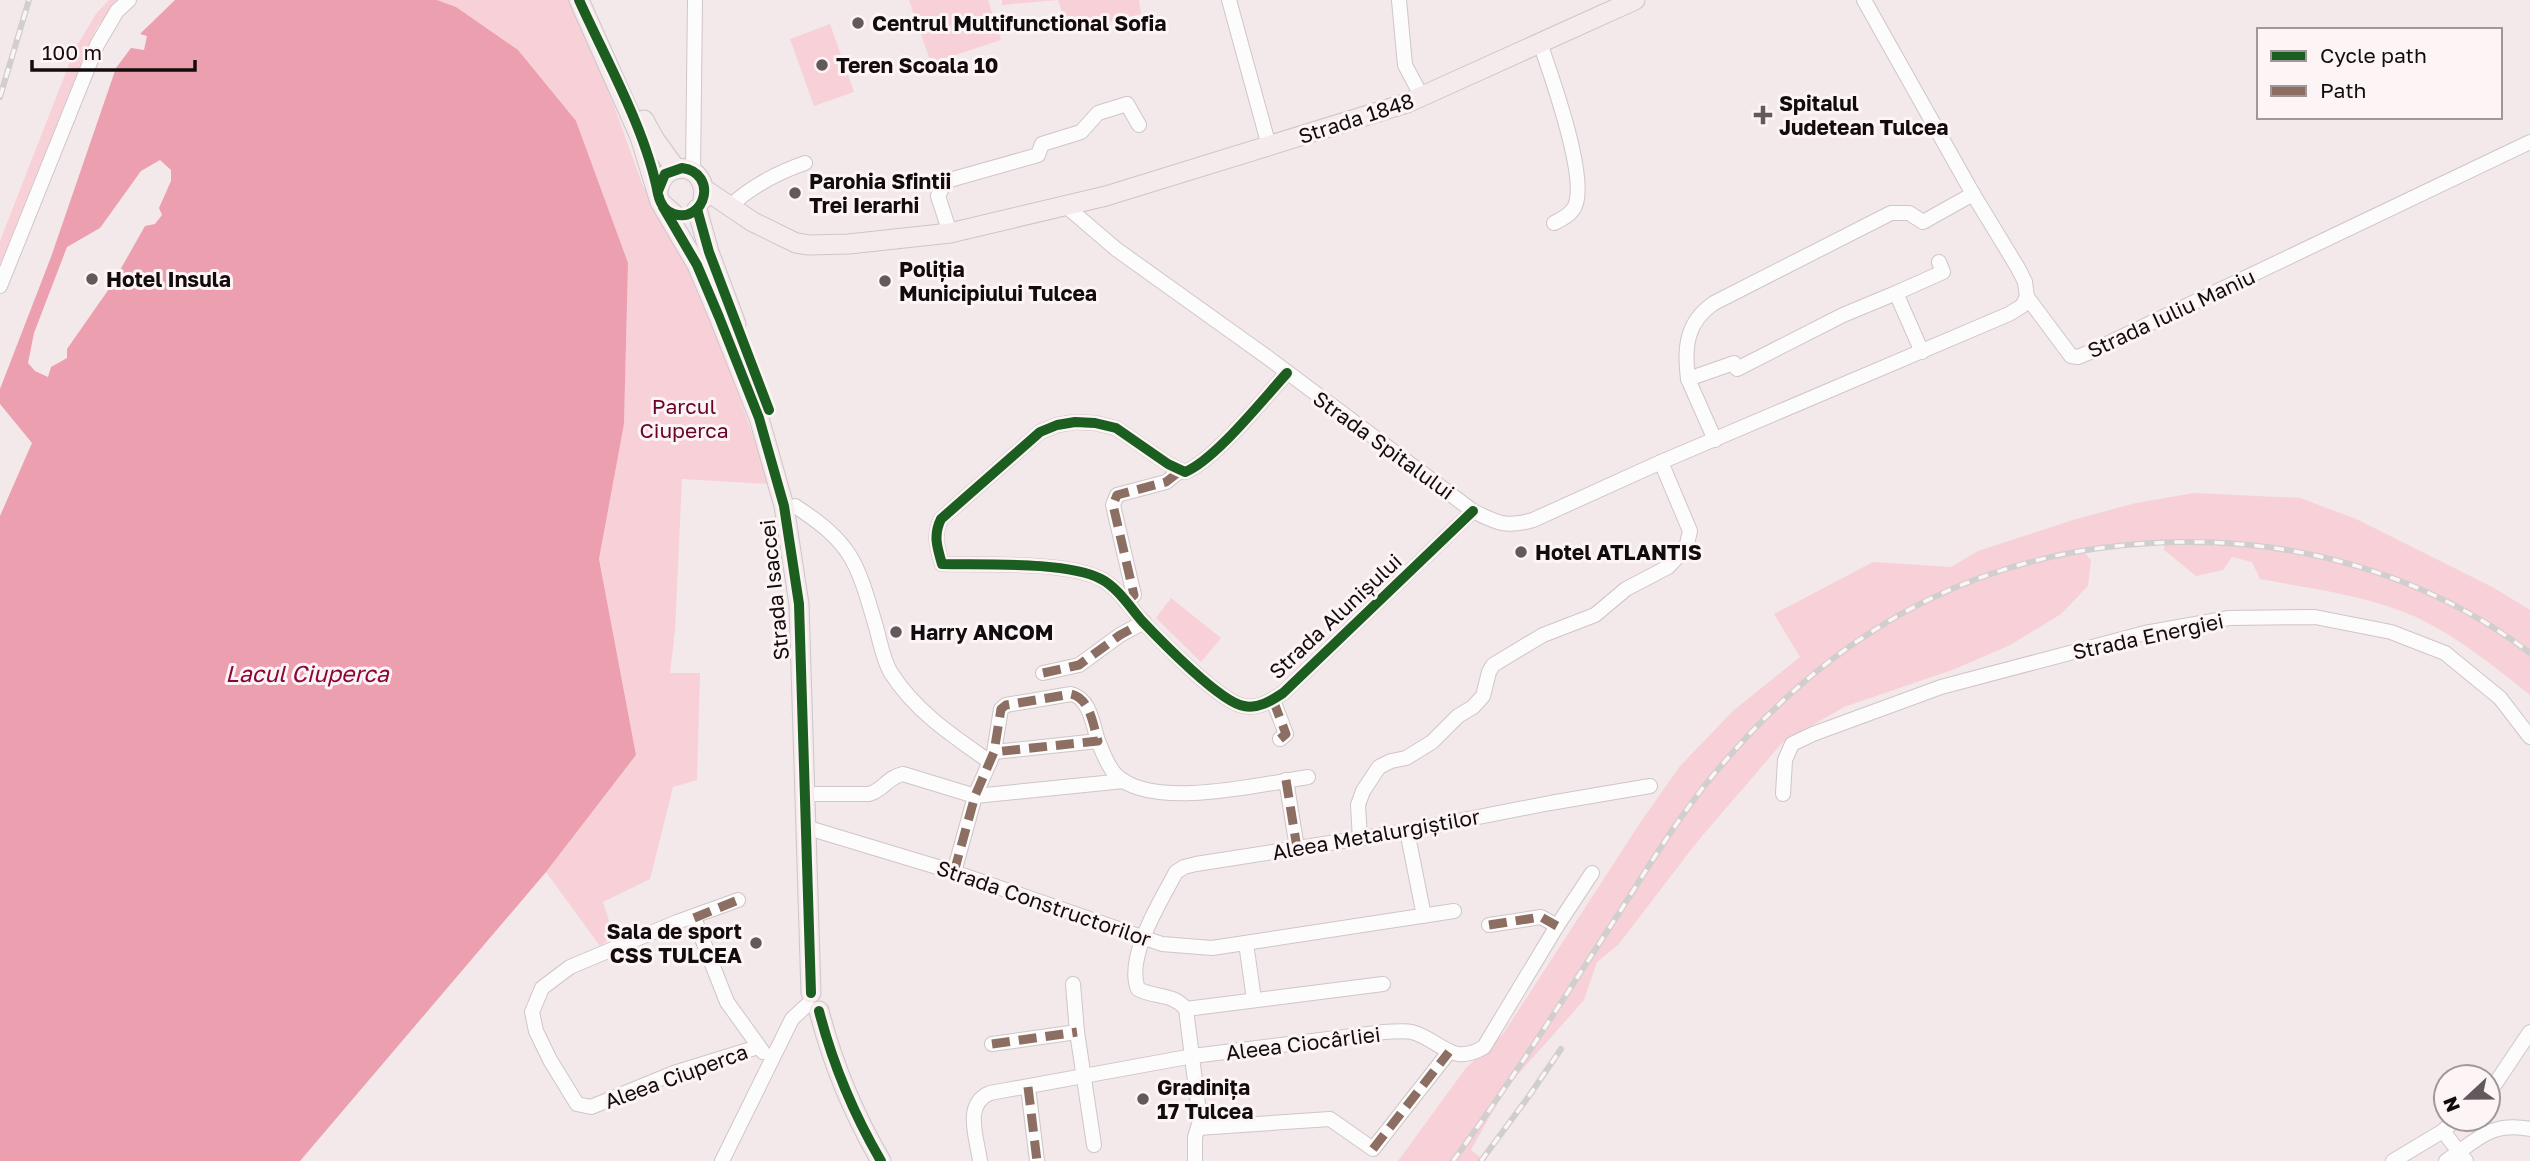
<svg xmlns="http://www.w3.org/2000/svg" width="2530" height="1161" font-family="'Golos Text',sans-serif">
<style>
.green{fill:#f7d1d7}
.water{fill:#ec9faf;fill-rule:evenodd}
.lines{fill:none;stroke-linecap:round;stroke-linejoin:round}
.minor-casing{stroke:#cfc6c7;stroke-width:16}
.major-casing{stroke:#ccc6c8;stroke-width:21}
.minor{stroke:#fdfcfc;stroke-width:14}
.major{stroke:#f5ebed;stroke-width:19}
.rail-casing{stroke:#d1cecf;stroke-width:6}
.rail{stroke:#fdf4f5;stroke-width:3.5;stroke-dasharray:10;stroke-linecap:butt}
.quiet{stroke:#8d6e63;stroke-width:9;stroke-dasharray:18 9;stroke-linecap:butt}
.cycleway-casing{stroke:#fdf4f5;stroke-width:15}
.cycleway{stroke:#1b5e20;stroke-width:10}
.poi-dot{fill:#61595b;stroke:#fdf4f5;stroke-width:2.5}
.labels{text-anchor:middle;dominant-baseline:central;stroke-width:6;stroke-linejoin:round;paint-order:stroke}
.poi-label{font-size:21px;font-weight:bold;fill:#130c0e;stroke:#fdf4f5;text-anchor:start}
.street-label{font-size:21px;fill:#130c0e;stroke:#fdf4f5}
.park-label{font-size:21px;fill:#660429;stroke:#fdf4f5}
.water-label{font-size:23px;font-style:italic;fill:#8b073a;stroke:#fdf4f5}
</style>
<rect width="100%" height="100%" fill="#f3e8ea"/>
<g class="green">
<polygon points="109,0 118,0 97,27 86,51 0,264 0,241 75,49 96,14"/>
<polygon points="437,0 569,0 595,54 643,186 667,224 712,320 770,484 682,479 675,630 670,673 700,673 697,780 673,787 650,879 603,902 614,936 600,946 546,872 636,755 599,559 624,424 628,263 456,7"/>
<polygon points="909,0 988,0 1001,40 931,63"/>
<polygon points="1002,0 1139,0 1141,14 1069,32 1058,0 1002,5"/>
<polygon points="830,24 854,92 814,106 790,39"/>
<path d="M2194,493L2300,498L2356,519L2494,588L2530,610V695C2494,666 2458,637 2416,617C2367,595 2312,589 2260,579L2252,562L2232,557L2223,570L2196,576L2164,550L2165,542L2082,550L2091,560L2088,586L2061,614L2010,645L1955,669L1844,707L1782,743L1697,842L1618,945L1597,962L1584,1000L1505,1089L1471,1150L1485,1161H1398L1466,1068L1503,1034L1640,823L1680,766L1733,711L1800,657L1774,614L1873,562L1951,567L1978,551L2073,520L2136,503Z"/>
<polygon points="1171,598 1221,638 1201,662 1156,618"/>
</g>
<path class="water" d="M175,0H437L456,7L518,50L576,121L628,263L624,424L599,559L636,755L546,872L300,1161H0V516L32,443L0,404V389L51,257L116,68L131,48L144,50L147,36L140,34L142,32ZM160,160L171,170V181L159,208L162,215L155,224L145,226L111,286L67,349V358L51,367L48,377L35,371L28,363L34,333L67,247L100,228L141,171Z"/>
<g class="lines">
<defs>
<g id="minor">
<polyline points="1229,0 1269,146"/>
<polyline points="1399,0 1405,65 1422,97"/>
<polyline points="1864,0 1973,194 2018,268 2025,282 2027,297 2071,356 2078,357 2090,352 2530,142"/>
<path d="M1540,43C1551,75 1588,177 1575,206C1572,214 1562,219 1554,223"/>
<polyline points="693,171 695,0"/>
<path d="M730,206C751,187 779,172 805,163"/>
<path d="M1067,207L1116,249L1267,357L1473,511C1497,523 1506,528 1533,520L1661,462L2009,314L2022,306L2027,297"/>
<polyline points="950,233 938,196 946,181 1038,155 1042,144 1081,132 1098,113 1127,104 1139,125"/>
<polyline points="0,286 97,45 117,11 129,0"/>
<polyline points="1922,352 1896,293 1943,272 1939,262"/>
<path d="M1287,373C1264,398 1215,460 1185,472L1168,464L1116,428L1095,423L1075,422L1057,425L1040,432L941,519C933,535 937,547 942,564C982,565 1067,561 1101,579C1117,587 1130,607 1142,621C1160,640 1221,703 1244,706C1258,709 1271,701 1283,693L1473,511"/>
<path d="M1688,379C1684,348 1686,322 1714,303L1891,213H1909L1923,222L1973,194"/>
<polyline points="1715,440 1688,379 1734,363 1737,369 1843,315 1896,293"/>
<path d="M795,506C853,544 857,562 876,627C880,641 883,660 891,673C916,712 953,736 990,762"/>
<polyline points="1126,602 1134,595 1113,505 1117,495 1166,482 1180,471"/>
<polyline points="1043,673 1079,665 1120,635 1144,622"/>
<polyline points="1273,700 1286,734 1280,739"/>
<path d="M1098,741C1103,752 1107,766 1116,775C1152,811 1262,784 1308,777"/>
<polyline points="1286,780 1297,848"/>
<path d="M815,794H869C884,790 887,777 903,774L975,796L1124,781"/>
<polyline points="1783,794 1785,760 1792,744 1813,734 1941,687 2145,633 2229,618 2315,617 2391,632 2445,653 2500,698 2530,737"/>
<polyline points="805,827 954,872 1162,944 1212,948 1454,911"/>
<polyline points="1407,831 1424,916"/>
<polyline points="1360,839 1358,805 1363,791 1379,767 1391,761 1406,758 1432,742 1458,716 1473,707 1483,696 1489,672 1493,665 1543,635 1595,615 1626,589 1668,567 1686,548 1690,531 1661,462"/>
<path d="M954,872L975,796L994,752L1001,709L1006,705L1071,694C1090,698 1093,725 1098,741L994,752"/>
<polyline points="738,900 677,922 570,967 542,988 532,1012 536,1031 550,1060 577,1104 591,1107 674,1073 758,1047"/>
<polyline points="694,918 727,1002 763,1052"/>
<polyline points="1489,925 1541,917 1557,926"/>
<polyline points="1246,943 1254,1000"/>
<polyline points="1073,984 1077,1032 1094,1145"/>
<polyline points="1186,1009 1383,984"/>
<polyline points="992,1044 1077,1032"/>
<polyline points="1028,1087 1037,1161"/>
<polyline points="2488,1090 2495,1084 2530,1032"/>
<polyline points="1198,1128 1330,1119 1373,1149 1449,1052"/>
<polyline points="2443,1131 2466,1161"/>
<polyline points="722,1161 792,1019 807,1005"/>
<path d="M980,1161C977,1138 963,1104 990,1093L1193,1056L1384,1032C1393,1032 1404,1030 1412,1032C1441,1040 1451,1067 1484,1047L1557,926L1592,873"/>
<path d="M1195,1161V1137L1200,1121L1186,1009C1173,993 1155,998 1138,989C1125,957 1161,901 1176,872L1184,867L1196,864L1407,831L1550,803L1650,786"/>
<polyline points="2393,1161 2443,1131 2456,1119"/>
<path d="M2446,1161C2476,1141 2490,1121 2530,1129"/>
</g>
<g id="major">
<polyline points="579,0 640,137 660,202 674,214"/>
<polyline points="644,120 655,140 676,169"/>
<polyline points="704,189 753,222 796,243 809,245 849,244 950,233 1106,196 1407,103 1635,0"/>
<path d="M658,191C664,156 709,164 703,199"/>
<polyline points="663,207 697,265 719,317 759,418 784,506 799,604 811,993"/>
<polyline points="697,209 709,252 736,324"/>
<path d="M819,1011C833,1065 853,1113 881,1161"/>
</g>
</defs>
<use href="#minor" class="minor-casing"/>
<use href="#major" class="major-casing"/>
<use href="#minor" class="minor"/>
<use href="#major" class="major"/>
<defs>
<g id="rail">
<polyline points="0,97 29,0"/>
<path d="M1453,1161C1512,1081 1565,996 1619,913C1652,861 1685,806 1726,760C1847,620 1994,545 2180,542C2304,540 2430,577 2530,653"/>
<polyline points="1481,1161 1529,1096 1561,1049"/>
</g>
</defs>
<use href="#rail" class="rail-casing"/>
<use href="#rail" class="rail"/>
<g class="quiet">
<polyline points="1126,602 1134,595 1113,505 1117,495 1166,482 1180,471"/>
<polyline points="1043,673 1079,665 1120,635 1144,622"/>
<polyline points="1273,700 1286,734 1280,739"/>
<polyline points="1286,780 1297,848"/>
<path d="M954,872L975,796L994,752L1001,709L1006,705L1071,694C1090,698 1093,725 1098,741L994,752"/>
<polyline points="694,918 738,900"/>
<polyline points="1489,925 1541,917 1557,926"/>
<polyline points="992,1044 1077,1032"/>
<polyline points="1028,1087 1037,1161"/>
<polyline points="1373,1149 1449,1052"/>
</g>
<defs>
<g id="cycleway">
<path d="M579,0C606,60 646,130 658,194C660,203 664,211 674,214C705,224 719,173 682,168L665,174L658,191"/>
<polyline points="663,207 697,265 719,317 759,418 784,506 799,604 811,993"/>
<polyline points="697,209 709,252 769,410"/>
<path d="M1287,373C1264,398 1215,460 1185,472L1168,464L1116,428L1095,423L1075,422L1057,425L1040,432L941,519C933,535 937,547 942,564C982,565 1067,561 1101,579C1117,587 1130,607 1142,621C1160,640 1221,703 1244,706C1258,709 1271,701 1283,693L1473,511"/>
<path d="M819,1011C833,1065 853,1113 881,1161"/>
</g>
</defs>
<use href="#cycleway" class="cycleway-casing"/>
<use href="#cycleway" class="cycleway"/>
</g>
<g class="poi-dot">
<circle cx="858" cy="23" r="7"/>
<circle cx="822" cy="65" r="7"/>
<path d="M1759.5 104.5h7v7h7v7h-7v7h-7v-7h-7v-7h7z"/>
<circle cx="795" cy="193" r="7"/>
<circle cx="92" cy="279" r="7"/>
<circle cx="885" cy="281" r="7"/>
<circle cx="1521" cy="552" r="7"/>
<circle cx="896" cy="632" r="7"/>
<circle cx="756" cy="943" r="7"/>
<circle cx="1143" cy="1099" r="7"/>
</g>
<g class="labels">
<g class="poi-label">
<text x="872" y="23">Centrul Multifunctional Sofia</text>
<text x="836" y="65">Teren Scoala 10</text>
<text x="1779" y="103">Spitalul<tspan x="1779" dy="24">Judetean Tulcea</tspan></text>
<text x="809" y="181">Parohia Sfintii<tspan x="809" dy="24">Trei Ierarhi</tspan></text>
<text x="899" y="269">Poliția<tspan x="899" dy="24">Municipiului Tulcea</tspan></text>
<text x="106" y="279">Hotel Insula</text>
<text x="1535" y="552">Hotel ATLANTIS</text>
<text x="910" y="632">Harry ANCOM</text>
<text x="742" y="931" text-anchor="end">Sala de sport<tspan x="742" dy="24">CSS TULCEA</tspan></text>
<text x="1157" y="1087">Gradinița<tspan x="1157" dy="24">17 Tulcea</tspan></text>
</g>
<g class="street-label">
<text transform="translate(1356 118) rotate(-18)">Strada 1848</text>
<text transform="translate(2171 313) rotate(-25)">Strada Iuliu Maniu</text>
<text transform="translate(1384 445) rotate(36)">Strada Spitalului</text>
<text transform="translate(774 590) rotate(-96)">Strada Isaccei</text>
<text transform="translate(1335 616) rotate(-43)">Strada Alunișului</text>
<text transform="translate(2148 636) rotate(-12)">Strada Energiei</text>
<text transform="translate(1376 834) rotate(-10)">Aleea Metalurgiștilor</text>
<text transform="translate(1044 903) rotate(19)">Strada Constructorilor</text>
<text transform="translate(1303 1043) rotate(-7)">Aleea Ciocârliei</text>
<text transform="translate(676 1076) rotate(-20)">Aleea Ciuperca</text>
</g>
<g class="park-label">
<text x="684" y="406">Parcul<tspan x="684" dy="24">Ciuperca</tspan></text>
</g>
<g class="water-label">
<text x="307" y="673">Lacul Ciuperca</text>
</g>
</g>
<rect x="2257" y="28" width="245" height="91" fill="#fdf4f5" stroke="#9f9799" stroke-width="2"/>
<rect x="2271" y="51" width="35" height="10" fill="#1b5e20" stroke="#9f9799" stroke-width="2"/>
<text x="2320" y="63" font-size="21" fill="#130c0e">Cycle path</text>
<rect x="2271" y="86" width="35" height="10" fill="#8d6e63" stroke="#9f9799" stroke-width="2"/>
<text x="2320" y="98" font-size="21" fill="#130c0e">Path</text>
<g transform="translate(2467 1098) rotate(248)"><circle r="33" fill="#fdf4f5" stroke="#9f9799" stroke-width="2"/>
<path d="M0-5L12 26L0 18L-12 26Z" fill="#61595b"/>
<text y="-10" font-size="19" font-weight="bold" text-anchor="middle" fill="#130c0e">N</text>
</g>
<path d="M32 60v10h163v-10" fill="none" stroke="#130c0e" stroke-width="3.5"/>
<text x="42" y="60" font-size="21" fill="#130c0e" stroke="#fdf4f5" stroke-width="5" paint-order="stroke">100 m</text>
</svg>
